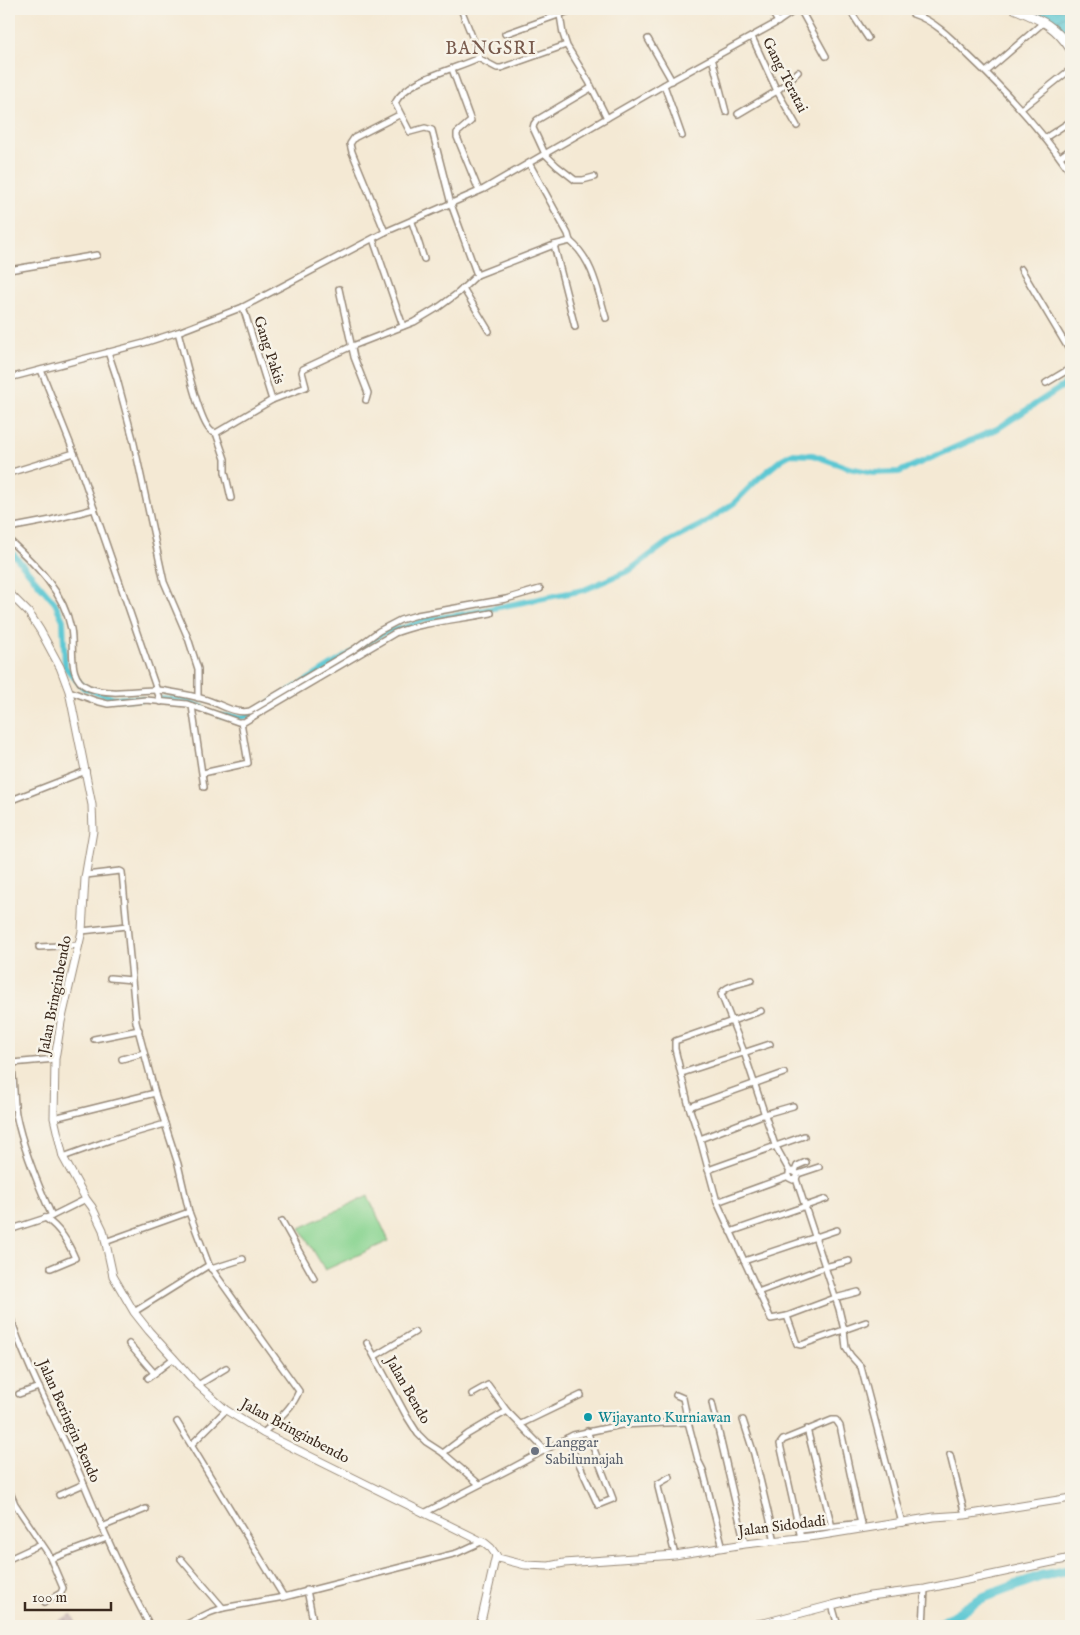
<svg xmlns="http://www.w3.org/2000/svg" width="1080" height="1635" font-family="'IM FELL English',serif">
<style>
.industrial{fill:url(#industrial-grid)}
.pitch{fill:#89d491;stroke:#627f58}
.water{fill:url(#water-waves);stroke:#4b7878}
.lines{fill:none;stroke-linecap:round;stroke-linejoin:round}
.canal{stroke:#5bc7d3;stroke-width:6}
.river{stroke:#5bc7d3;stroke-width:10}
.minor-casing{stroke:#988a79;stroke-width:8}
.tertiary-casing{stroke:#988a79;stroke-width:9}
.secondary-casing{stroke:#988a79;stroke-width:10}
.minor{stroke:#fff;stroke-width:5}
.tertiary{stroke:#fff;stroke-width:7}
.secondary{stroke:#fff;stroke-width:8}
.culture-dot{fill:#0f9aa8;stroke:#f7f3e8;stroke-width:2}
.worship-dot{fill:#6b7280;stroke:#f7f3e8;stroke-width:2}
.labels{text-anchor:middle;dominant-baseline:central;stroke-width:5;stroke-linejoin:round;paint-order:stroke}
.street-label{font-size:15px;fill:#3b2a1e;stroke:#f7f3e8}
.culture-label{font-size:15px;fill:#0d838f;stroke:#f7f3e8;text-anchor:start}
.worship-label{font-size:15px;fill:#5b616d;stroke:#f7f3e8;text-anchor:start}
.quarter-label{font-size:18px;letter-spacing:1px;fill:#785a4c;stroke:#f7f3e8}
</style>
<defs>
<pattern id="industrial-grid" width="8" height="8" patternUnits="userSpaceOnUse" patternTransform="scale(1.25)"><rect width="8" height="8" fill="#d0c0bc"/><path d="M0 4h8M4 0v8" fill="none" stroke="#b4a5a1"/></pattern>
<pattern id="water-waves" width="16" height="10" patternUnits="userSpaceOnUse" patternTransform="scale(1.25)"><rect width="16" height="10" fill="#5bc7d3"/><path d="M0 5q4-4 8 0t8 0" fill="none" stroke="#4ca2ab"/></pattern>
</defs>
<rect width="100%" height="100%" fill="#f7f3e8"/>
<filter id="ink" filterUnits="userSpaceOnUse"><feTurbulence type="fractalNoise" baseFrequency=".02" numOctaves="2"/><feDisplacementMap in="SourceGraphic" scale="10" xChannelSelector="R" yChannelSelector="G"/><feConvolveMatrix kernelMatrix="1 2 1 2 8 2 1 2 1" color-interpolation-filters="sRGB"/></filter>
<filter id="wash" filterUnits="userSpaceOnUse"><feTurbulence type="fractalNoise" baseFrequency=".0096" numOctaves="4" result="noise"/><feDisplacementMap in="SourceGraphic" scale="20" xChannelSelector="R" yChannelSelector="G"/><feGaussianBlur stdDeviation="1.12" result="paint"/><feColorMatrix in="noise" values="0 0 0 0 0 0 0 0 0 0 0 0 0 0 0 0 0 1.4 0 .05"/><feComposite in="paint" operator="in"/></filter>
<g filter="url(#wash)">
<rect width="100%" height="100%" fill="#f4e9d4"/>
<polygon class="industrial" points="72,1614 78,1626 44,1626"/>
<polygon class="pitch" points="368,1196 389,1241 325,1270 300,1228"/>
<polygon class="water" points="1022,9 1063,9 1071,17 1071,47 1046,18"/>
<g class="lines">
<g class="canal">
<polyline points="9,549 55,603 63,620 65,667 84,688 114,698 141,699"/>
<polyline points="158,699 182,699 202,707"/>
<polyline points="222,716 244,717 256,712 385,632 406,627 426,619 459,615 584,590 630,570 668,542 701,525 734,503 759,478 782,459 791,454 813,455 849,468 873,473 899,472 997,429 1071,381"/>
</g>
<polyline class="river" points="937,1626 982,1598 1041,1576 1071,1570"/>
</g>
</g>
<g filter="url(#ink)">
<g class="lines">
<defs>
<g id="minor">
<path d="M461,9L479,54L478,58C454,70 408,78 395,103L410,132L425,128L432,130L451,204L477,275"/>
<polyline points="770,9 778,22"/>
<polyline points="800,9 826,56"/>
<polyline points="849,9 868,38"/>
<path d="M913,14C935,21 952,39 968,55C1006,91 1041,130 1071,173"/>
<polyline points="560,15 563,34 567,46 589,82 607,118"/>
<polyline points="505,34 575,9"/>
<polyline points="752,37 777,91 797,126"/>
<polyline points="648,39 672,81"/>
<polyline points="478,58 497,68 501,68 566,45"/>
<polyline points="712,58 726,112"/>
<polyline points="452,69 471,121 457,133 457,137 479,191"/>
<polyline points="986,72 1044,22"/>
<polyline points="664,85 682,136"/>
<polyline points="591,88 537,120 534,124 533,128 545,154 557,166 575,180 583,180 594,177"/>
<polyline points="1021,109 1071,69"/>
<polyline points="738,114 777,91 798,72"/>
<polyline points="1045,138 1071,121"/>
<polyline points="1060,157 1071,149"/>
<polyline points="412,222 424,259"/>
<polyline points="385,232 352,152 350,144 354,138 399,115"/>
<polyline points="373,239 403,326"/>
<path d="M570,241C593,260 598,291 606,318"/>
<polyline points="554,245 575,327"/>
<polyline points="1021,269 1071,353"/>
<polyline points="9,270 97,255"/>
<polyline points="463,288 489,331"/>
<polyline points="339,289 354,357 368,393 366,400"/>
<polyline points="243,307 272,400"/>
<path d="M178,332C184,352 198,418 210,430C212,433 213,432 216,433L225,459V472L231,498"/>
<polyline points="108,352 117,379 133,439 164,582 188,638 198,669 198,698"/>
<polyline points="9,367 11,378"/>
<polyline points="41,370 80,468 161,702"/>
<polyline points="9,378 144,343 178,332 243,307 385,232 484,189 669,82 778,22 797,9"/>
<polyline points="1046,383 1071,368"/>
<polyline points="216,433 272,400 306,387 302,372 303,369 350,347 414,322 439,307 458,293 477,275 554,245 570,241 568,234 529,163"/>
<polyline points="9,473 74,453"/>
<polyline points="9,528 51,520 94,509"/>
<path d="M9,540C36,565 64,592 71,629C75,648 66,679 89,688C111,696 135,690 158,690C164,690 170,692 177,693C188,695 199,697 210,701C224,706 235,714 250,711L353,650L379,631L400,620L417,615L506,599L540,589"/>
<path d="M69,691L96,701L108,704L146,700L187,704L238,722H244L395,633C426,621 459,620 491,613"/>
<polyline points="192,706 204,787"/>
<polyline points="203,773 248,763 241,722"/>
<polyline points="9,801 86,771"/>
<path d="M86,875L120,871L122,872L136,1022L155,1093L178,1164L189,1212L209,1265L299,1391C292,1409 277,1420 263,1433"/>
<polyline points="82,931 127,926"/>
<polyline points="39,947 79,945"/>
<polyline points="110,978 132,980"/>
<path d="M752,980C743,983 726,985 721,994L744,1052L775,1145L790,1172"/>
<polyline points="761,1011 675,1041 675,1049 689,1107 700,1139 717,1202 771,1319 787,1316 835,1298 858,1292"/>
<polyline points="94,1039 139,1030"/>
<path d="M9,1053C15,1073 13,1094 16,1114C22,1145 39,1187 52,1216"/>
<polyline points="122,1059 144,1053"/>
<polyline points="12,1063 55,1059"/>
<polyline points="682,1073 770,1044"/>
<polyline points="689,1107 784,1073"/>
<polyline points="54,1118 155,1093"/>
<polyline points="700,1139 765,1114 793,1106"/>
<polyline points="63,1157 110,1140 165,1124"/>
<polyline points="708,1170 804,1136"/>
<polyline points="795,1171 797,1166 806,1162"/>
<polyline points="798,1174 796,1179 793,1180 789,1178 789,1173 792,1171 798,1174 819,1167"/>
<polyline points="796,1179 839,1309 844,1330 846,1348 851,1356 861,1367 902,1523"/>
<polyline points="717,1202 789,1176"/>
<path d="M45,1218C60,1228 68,1242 75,1258L51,1268"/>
<polyline points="282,1221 314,1278"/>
<polyline points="9,1230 52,1216 86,1199"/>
<polyline points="730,1232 826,1199"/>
<polyline points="105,1242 189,1212"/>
<polyline points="744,1261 837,1230"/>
<polyline points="211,1269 243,1259"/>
<polyline points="758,1292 825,1267 849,1261"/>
<polyline points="134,1312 209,1265"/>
<path d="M9,1313C28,1372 60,1427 84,1484C104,1532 125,1580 150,1626"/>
<polyline points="787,1316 797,1344 801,1345 866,1322"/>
<polyline points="367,1343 406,1415 418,1434 426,1442 443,1453 479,1484"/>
<polyline points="129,1344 155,1374"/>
<polyline points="375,1356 415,1332"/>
<polyline points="148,1378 174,1358"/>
<polyline points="198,1385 226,1368"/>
<polyline points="19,1394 39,1387"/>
<polyline points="472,1394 488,1385 507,1411 545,1450"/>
<polyline points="676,1395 683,1398 688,1422"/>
<polyline points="712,1403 745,1544"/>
<polyline points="743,1420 754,1454 775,1541"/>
<polyline points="177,1422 284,1597"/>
<polyline points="521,1424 581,1395"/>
<polyline points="807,1429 832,1527"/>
<polyline points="567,1438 598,1505 613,1499 587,1431"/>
<polyline points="192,1444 226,1410"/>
<polyline points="443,1453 468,1434 507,1411"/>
<polyline points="950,1455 965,1515"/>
<polyline points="670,1477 658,1484 658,1487 675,1555"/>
<polyline points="9,1490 15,1504 48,1553 63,1588 61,1593 45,1602"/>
<polyline points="59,1495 84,1484"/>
<polyline points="424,1513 510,1469 573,1435 621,1425 688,1422 698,1460 703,1470 723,1548"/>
<polyline points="102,1527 146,1509"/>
<polyline points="801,1530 862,1523"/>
<polyline points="801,1538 780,1444 783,1440 832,1420 836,1420 840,1426 862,1529"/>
<polyline points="9,1559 41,1544"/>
<polyline points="51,1559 107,1538"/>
<polyline points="181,1559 223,1608"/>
<polyline points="307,1590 314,1626"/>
<polyline points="832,1605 838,1626"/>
<polyline points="183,1626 209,1613 223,1608 284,1597 406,1566 457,1553 481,1542"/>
<polyline points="923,1626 925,1589"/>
</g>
<g id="tertiary">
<polyline points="9,593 29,613 40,630 60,667 69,691 92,805 93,831 85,878 82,931 61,1022 55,1059 54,1118 63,1157 86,1199 92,1207 103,1230 113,1276 134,1312 149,1331 198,1385 226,1410 263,1433 485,1543 491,1548 498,1558 525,1565 549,1566 564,1563 675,1555 745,1544 817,1536 934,1517 965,1515 1071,1498"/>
<polyline points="480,1626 496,1555"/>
<polyline points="740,1626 764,1623 832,1605 870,1596 925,1589 1071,1558"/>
</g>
<path id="secondary" d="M1015,9C1041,20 1055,25 1071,50"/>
</defs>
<use href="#minor" class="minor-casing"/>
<use href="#tertiary" class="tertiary-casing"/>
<use href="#secondary" class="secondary-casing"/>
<use href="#minor" class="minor"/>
<use href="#tertiary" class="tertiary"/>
<use href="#secondary" class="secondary"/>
</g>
</g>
<circle class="culture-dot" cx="588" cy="1417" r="5"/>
<circle class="worship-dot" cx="535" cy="1451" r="5"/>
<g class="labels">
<g class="street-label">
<text transform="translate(785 75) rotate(63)">Gang Teratai</text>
<text transform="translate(269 350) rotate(72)">Gang Pakis</text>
<text transform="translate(55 995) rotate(-79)">Jalan Bringinbendo</text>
<text transform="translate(408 1390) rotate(60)">Jalan Bendo</text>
<text transform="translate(69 1421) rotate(66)">Jalan Beringin Bendo</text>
<text transform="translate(295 1431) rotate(28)">Jalan Bringinbendo</text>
<text transform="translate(782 1526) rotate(-7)">Jalan Sidodadi</text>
</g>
<g class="culture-label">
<text x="598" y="1417">Wijayanto Kurniawan</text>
</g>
<g class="worship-label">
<text x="545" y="1442">Langgar<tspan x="545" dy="17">Sabilunnajah</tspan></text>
</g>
<g class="quarter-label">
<text x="491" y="49">BANGSRI</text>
</g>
</g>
<rect width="1080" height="1635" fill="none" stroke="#f7f3e8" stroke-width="30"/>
<path d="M25 1602v8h86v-8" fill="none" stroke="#3b2a1e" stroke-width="2.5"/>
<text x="32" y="1602" font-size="15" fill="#3b2a1e" stroke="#f7f3e8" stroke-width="4" paint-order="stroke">100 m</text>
</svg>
